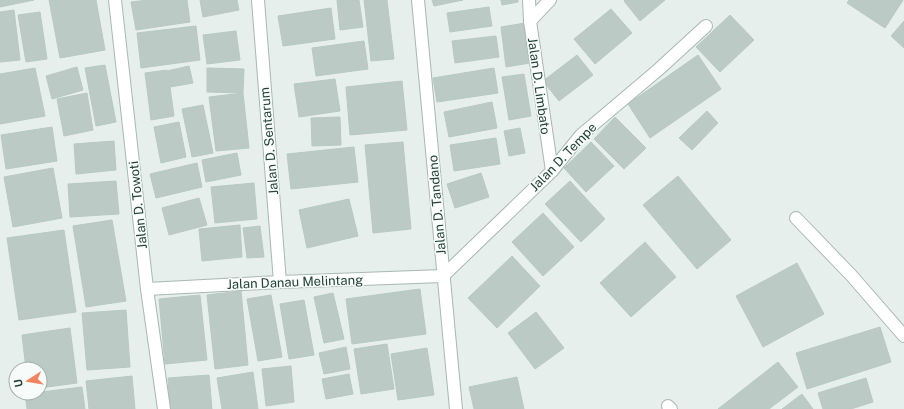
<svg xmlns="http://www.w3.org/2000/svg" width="904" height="409" font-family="'Public Sans',sans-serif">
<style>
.building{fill:#bbcac4;stroke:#b8c9c2}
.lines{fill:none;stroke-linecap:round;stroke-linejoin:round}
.minor-casing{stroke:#a8b8b2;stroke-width:14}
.minor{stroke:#fff;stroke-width:12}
.labels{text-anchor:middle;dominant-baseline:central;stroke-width:3;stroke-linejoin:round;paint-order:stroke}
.street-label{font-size:13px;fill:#24423a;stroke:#f7fbf9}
</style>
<rect width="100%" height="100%" fill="#e6efeb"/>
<g class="building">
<polygon points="0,0 34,0 0,7"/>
<polygon points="49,0 96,0 105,50 60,58"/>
<polygon points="147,0 187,0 190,22 136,30 131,2"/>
<polygon points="200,0 237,0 239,10 203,17"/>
<polygon points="337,0 359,0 363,27 340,30"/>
<polygon points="364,0 387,0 394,59 371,61"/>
<polygon points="432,0 463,0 434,6"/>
<polygon points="501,0 518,0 518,2 502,5"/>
<polygon points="625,0 665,0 640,21 624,1"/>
<polygon points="849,0 903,0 885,28 847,3"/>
<polygon points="489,7 492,26 450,32 447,13"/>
<polygon points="331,8 335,39 283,46 278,16"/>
<polygon points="611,9 632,33 595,64 574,39"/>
<polygon points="14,10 20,60 0,62 0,12"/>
<polygon points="40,12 47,59 26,62 18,15"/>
<polygon points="730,15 754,40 720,72 696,47"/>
<polygon points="904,21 904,48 891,36"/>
<polygon points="525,23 530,63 506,67 501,27"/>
<polygon points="196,26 200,60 141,68 137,33"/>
<polygon points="236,31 240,60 207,64 203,35"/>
<polygon points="496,36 499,57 455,63 452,41"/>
<polygon points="364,41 368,69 316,76 312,48"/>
<polygon points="577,55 593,75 559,101 543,81"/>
<polygon points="698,55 721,89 650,138 628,104"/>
<polygon points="105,65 116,122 96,126 85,68"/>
<polygon points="189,66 193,83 170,87 174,116 151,120 145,73 167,70 167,71"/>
<polygon points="77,67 83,90 52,99 46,76"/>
<polygon points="35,68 45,116 0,124 0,74"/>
<polygon points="207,68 244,69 243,93 207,92"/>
<polygon points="494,68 498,93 437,102 433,78"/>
<polygon points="524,74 531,116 509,120 502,77"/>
<polygon points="335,79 340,111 299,117 294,84"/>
<polygon points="402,81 407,130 350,135 346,87"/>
<polygon points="87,93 93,130 64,136 57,99"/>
<polygon points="243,93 249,148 216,151 209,97"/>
<polygon points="492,102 497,128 449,137 444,112"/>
<polygon points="203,105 213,153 192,157 182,109"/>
<polygon points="707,111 718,123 692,150 679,138"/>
<polygon points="340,117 341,145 312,146 311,118"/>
<polygon points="615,117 646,148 624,169 594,139"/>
<polygon points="179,122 186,157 161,163 154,127"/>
<polygon points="52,127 57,161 6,169 1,135"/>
<polygon points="520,128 525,153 509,156 504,131"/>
<polygon points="496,138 500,164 454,171 450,145"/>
<polygon points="114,141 116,170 76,174 74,144"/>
<polygon points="403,142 411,229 373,233 365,145"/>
<polygon points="591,142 614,166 586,192 564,168"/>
<polygon points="354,147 358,182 291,189 287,154"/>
<polygon points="237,153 241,175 206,182 202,160"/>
<polygon points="197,163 202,187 156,198 150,174"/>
<polygon points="53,168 62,218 13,227 4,177"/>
<polygon points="481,173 489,197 455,208 447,184"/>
<polygon points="678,176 731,240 697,269 643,205"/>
<polygon points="116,181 119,214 70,217 68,184"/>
<polygon points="570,181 605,219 581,242 545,204"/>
<polygon points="254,183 257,219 215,223 211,187"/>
<polygon points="199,198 207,225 169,235 162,208"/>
<polygon points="349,199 358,236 307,248 299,210"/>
<polygon points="543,213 574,247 543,276 512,242"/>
<polygon points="112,220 126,301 86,307 73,226"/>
<polygon points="240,225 242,257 202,261 199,229"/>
<polygon points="260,226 264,257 247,258 243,228"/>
<polygon points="64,230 76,312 19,320 7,238"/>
<polygon points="645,242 676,277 631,317 600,283"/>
<polygon points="512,256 540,286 497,328 468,298"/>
<polygon points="797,263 824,314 763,347 736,296"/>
<polygon points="420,289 426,334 352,344 346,299"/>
<polygon points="241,291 248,365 215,369 207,295"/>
<polygon points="333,293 344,339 324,343 314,297"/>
<polygon points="200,295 207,360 165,364 159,299"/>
<polygon points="271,295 282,357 258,361 247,299"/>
<polygon points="304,300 314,355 289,359 280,304"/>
<polygon points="126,310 130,367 87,370 82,313"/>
<polygon points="536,312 564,348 535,369 508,333"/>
<polygon points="880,327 891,362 807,389 796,353"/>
<polygon points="70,328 77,383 40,388 40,369 26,369 22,335"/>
<polygon points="387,344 394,389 361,394 354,349"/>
<polygon points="346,347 350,369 324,374 319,353"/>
<polygon points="427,348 434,395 398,400 391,354"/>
<polygon points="778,362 798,387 769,409 718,409"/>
<polygon points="291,366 294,402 266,406 262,369"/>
<polygon points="253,372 258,409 222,409 217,378"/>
<polygon points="349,374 353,394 326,399 322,379"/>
<polygon points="209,375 212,409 170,409 168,378"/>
<polygon points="132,376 135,409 89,409 86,381"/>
<polygon points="517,377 524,409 474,409 469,387"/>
<polygon points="866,378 873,402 851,409 823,409 818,393"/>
<polygon points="82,387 85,409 27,409 25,394"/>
<polygon points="802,394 813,409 782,409"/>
</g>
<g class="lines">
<defs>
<g id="minor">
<polyline points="115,0 147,289 164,409"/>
<polyline points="258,0 280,282"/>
<polyline points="418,0 456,409"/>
<polyline points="529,0 530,21 552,171"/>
<polyline points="530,21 550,0"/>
<polyline points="796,218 851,275 904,336"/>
<polyline points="147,289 280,282 443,276 552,171 581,135 658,70 706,26"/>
<polyline points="668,406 671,409"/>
</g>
</defs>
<use href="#minor" class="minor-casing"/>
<use href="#minor" class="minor"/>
</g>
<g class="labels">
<g class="street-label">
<text transform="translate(539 86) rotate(82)">Jalan D. Limbato</text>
<text transform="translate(269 141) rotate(-95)">Jalan D. Sentarum</text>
<text transform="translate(563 157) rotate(-46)">Jalan D. Tempe</text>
<text transform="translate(138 205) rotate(-96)">Jalan D. Towoti</text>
<text transform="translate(437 205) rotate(-95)">Jalan D. Tandano</text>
<text transform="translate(295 282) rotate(-2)">Jalan Danau Melintang</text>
</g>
</g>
<g transform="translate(28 381) rotate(258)"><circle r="19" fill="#f7fbf9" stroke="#a3b1ad"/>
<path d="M0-3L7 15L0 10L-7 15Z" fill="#f4845f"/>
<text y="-6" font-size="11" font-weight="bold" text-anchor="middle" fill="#24423a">U</text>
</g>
</svg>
